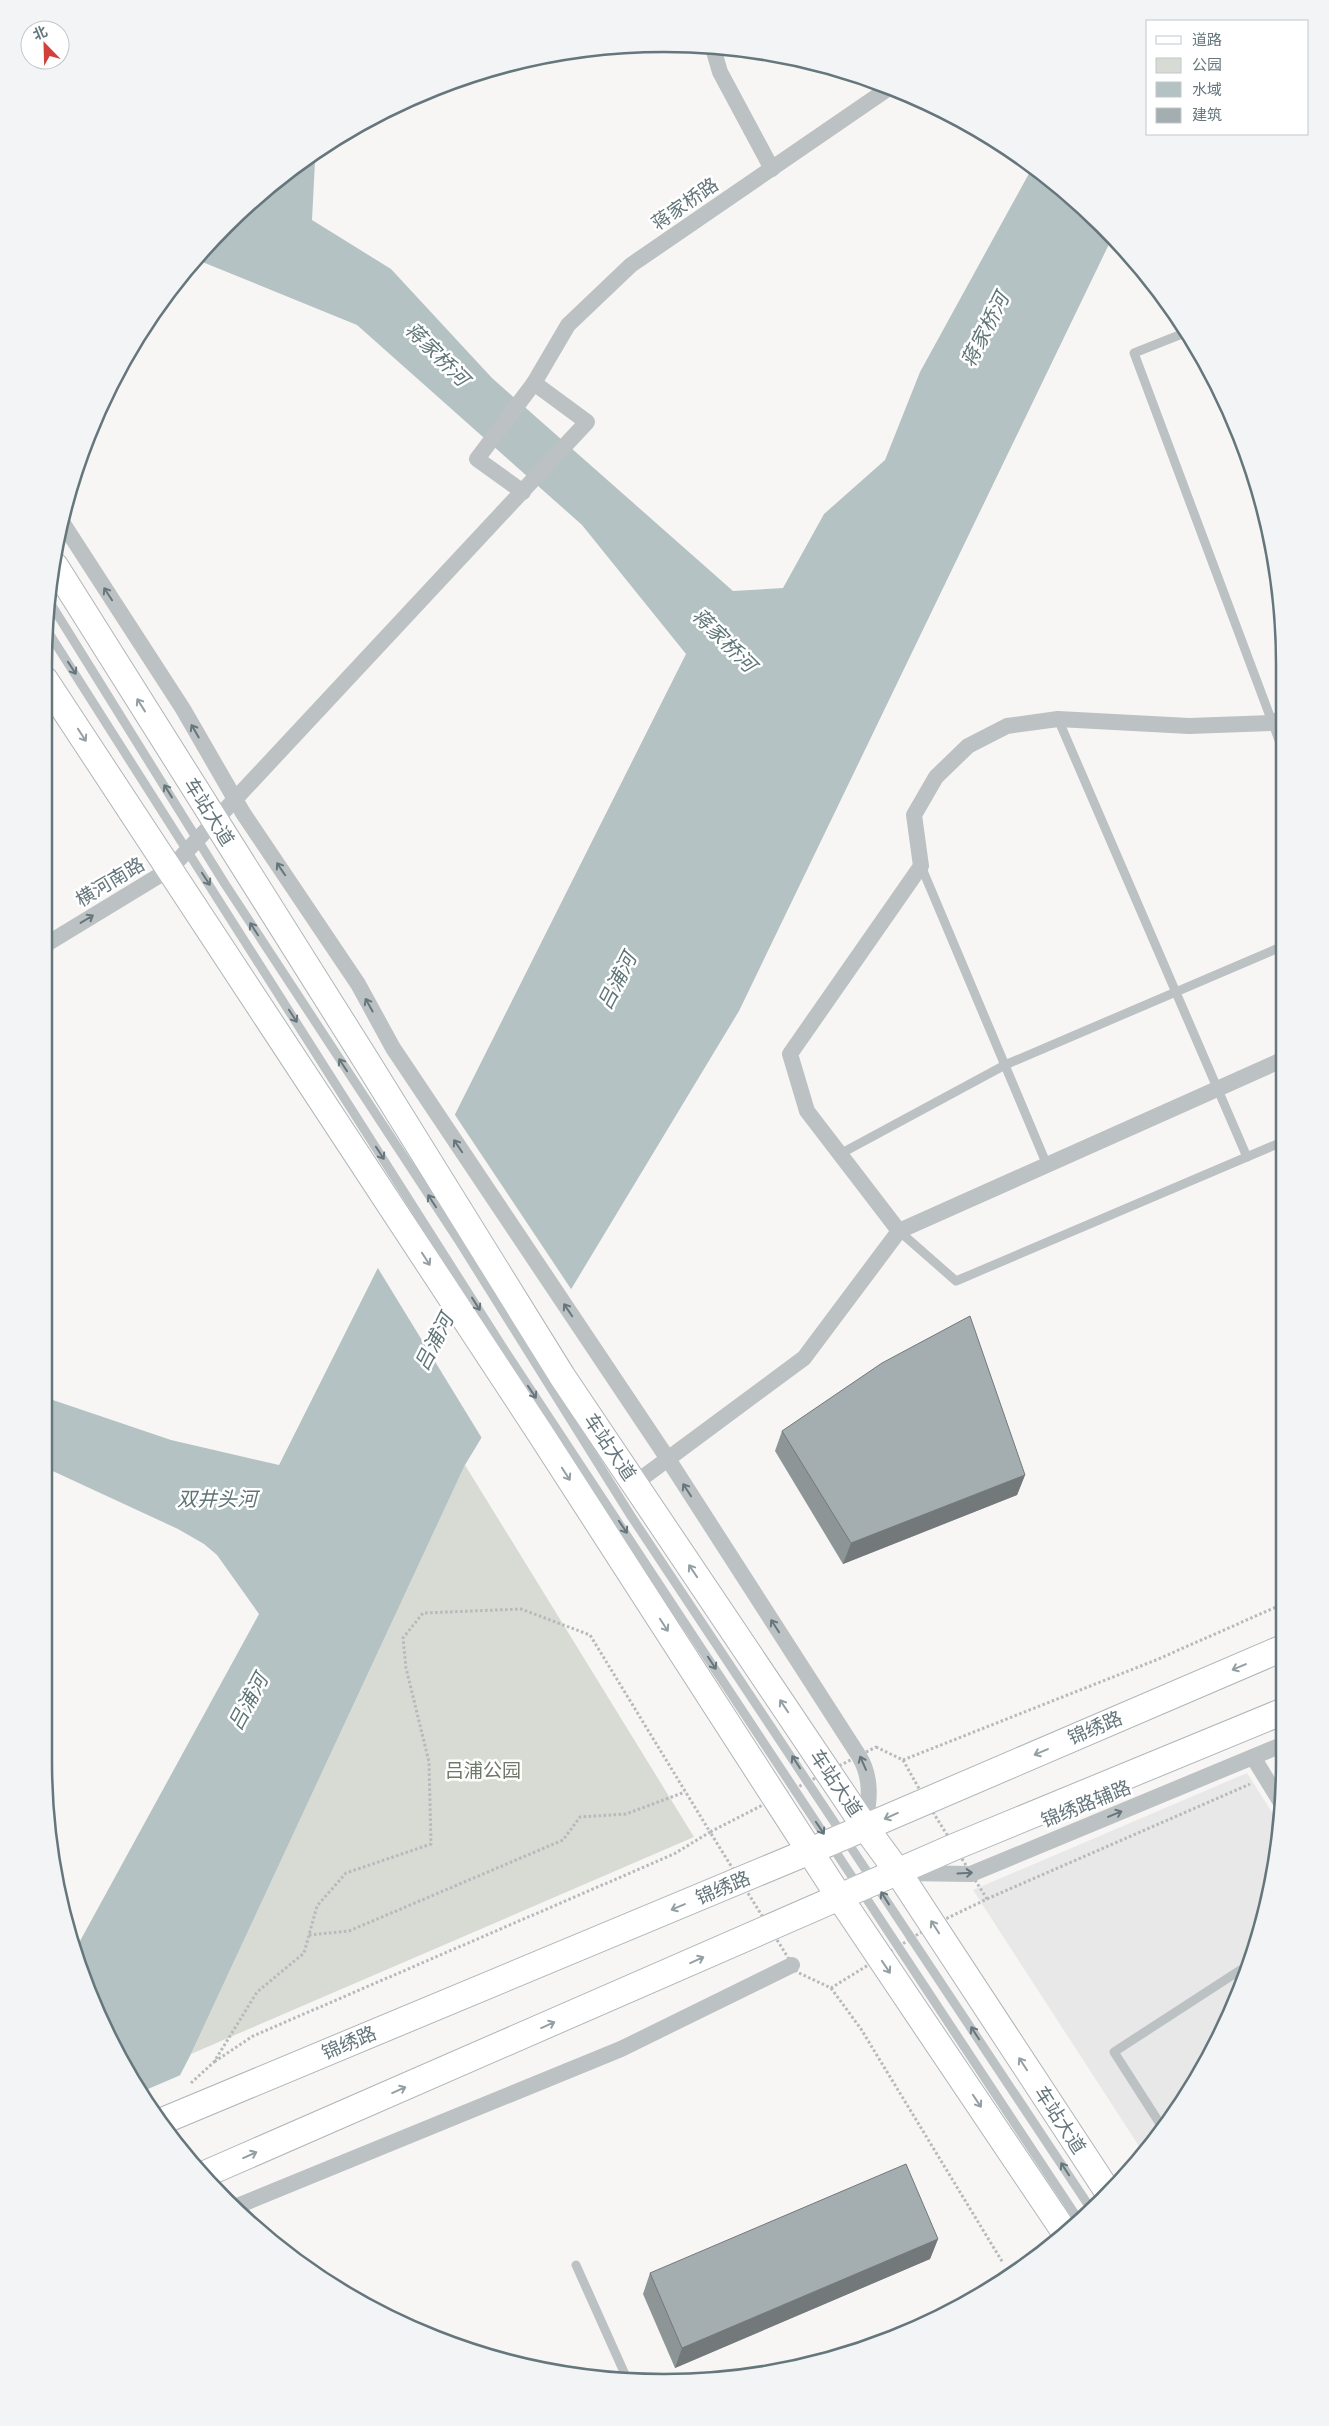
<svg xmlns="http://www.w3.org/2000/svg" width="1329" height="2426" font-family="Cabin,'Noto Sans SC',sans-serif">
<style>
.built{fill:#e7e8e7}
.green{fill:#d7dbd3}
.water{fill:#b5c2c4}
.pier{fill:#f7f6f4}
.lines{fill:none;stroke-linecap:round;stroke-linejoin:round}
.primary-casing{stroke:#b0b5b8;stroke-width:28}
.path{stroke:#b6babc;stroke-width:3;stroke-dasharray:2.5 2.5;stroke-linecap:butt}
.service{stroke:#bcc1c3;stroke-width:9}
.minor{stroke:#bcc1c3;stroke-width:16}
.primary{stroke:#fff;stroke-width:26}
.wall{fill:#8d9597}
.shaded-wall{fill:#73797b}
.building{fill:#a4adb0;stroke:#73797b}
.oneway{stroke:#65767c}
.oneway2{stroke:#939fa3}
.labels{text-anchor:middle;dominant-baseline:central;stroke-width:5;stroke-linejoin:round;paint-order:stroke}
.street-label{font-size:19px;fill:#65767c;stroke:#fff}
.park-label{font-size:19px;fill:#6e7a67;stroke:#fff}
.water-label{font-size:20px;font-style:italic;fill:#5f7577;stroke:#fff}
.rim{fill:none;stroke:#65767c;stroke-width:2.5}
</style>
<rect width="100%" height="100%" fill="#f7f6f4"/>
<polygon class="built" points="1247,1773 1280,1825 1264,1922 1202,2072 1157,2140 1144,2154 973,1890"/>
<polygon class="green" points="465,1465 694,1837 191,2054"/>
<polygon class="water" points="319,152 315,161 312,220 391,269 492,378 733,591 783,588 824,514 885,460 920,372 1032,168 1074,198 1111,240 739,1011 465,1465 191,2054 158,2118 127,2072 74,1952 259,1614 217,1555 204,1544 178,1529 44,1467 44,1397 171,1440 279,1465 686,654 582,525 357,325 195,259 286,172"/>
<g class="pier">
<polygon points="453,1112 573,1292 483,1440 376,1265"/>
<polygon points="183,2074 160,2120 159,2120 141,2092"/>
</g>
<g class="lines">
<defs>
<g id="primary">
<polyline points="55,566 364,1057 562,1376 865,1827 898,1872 1108,2192"/>
<polyline points="45,680 540,1433 840,1898 1066,2234"/>
<polyline points="160,2122 810,1851 1283,1648"/>
<polyline points="205,2174 954,1847 1284,1711"/>
</g>
</defs>
<use href="#primary" class="primary-casing"/>
<g class="path">
<polygon points="876,1747 903,1760 926,1801 987,1899 933,1925 831,1988 797,1972 710,1832"/>
<polyline points="903,1760 1156,1660 1283,1604"/>
<polyline points="987,1899 1250,1784"/>
<polyline points="309,1935 349,1931 563,1840 580,1817 626,1814 685,1792"/>
<polyline points="831,1988 861,2029 1003,2263"/>
<polyline points="191,2083 214,2062 257,1992 304,1953 317,1906 346,1873 431,1844 429,1762 406,1668 403,1638 423,1613 521,1609 590,1635 710,1832 674,1854 253,2036 214,2062"/>
</g>
<g class="service">
<polyline points="1187,332 1134,353 1280,743"/>
<polyline points="49,601 225,884 459,1241 631,1516 1091,2209"/>
<polyline points="45,627 505,1351 1080,2222"/>
<polyline points="1058,719 1247,1157"/>
<polyline points="921,866 1047,1165"/>
<polyline points="840,1154 1005,1065 1281,947"/>
<polyline points="899,1231 956,1281 1282,1142"/>
<polyline points="1164,2130 1114,2052 1245,1967"/>
<polyline points="576,2265 628,2381"/>
</g>
<g class="minor">
<polyline points="713,48 720,72 772,169"/>
<polyline points="523,492 477,459 534,383 568,325 631,265 889,88"/>
<path d="M62,522L183,709L243,813L358,984L393,1048L668,1459L859,1756C873,1779 869,1802 865,1827"/>
<polyline points="45,945 170,869 587,422 534,383"/>
<polyline points="899,1231 807,1111 790,1054 921,866 914,815 936,777 968,746 1007,726 1058,719 1189,726 1272,723 1280,719"/>
<polyline points="634,1484 804,1358 899,1231 1282,1060"/>
<polyline points="1253,1757 1283,1806"/>
<polyline points="906,1873 971,1874 1284,1744"/>
<polyline points="235,2207 621,2049 792,1965"/>
</g>
<use href="#primary" class="primary"/>
</g>
<g class="wall">
<polygon points="782,1431 1025,1475 1017,1495 843,1564 775,1451"/>
<polygon points="938,2239 930,2259 675,2368 643,2294 650,2273"/>
</g>
<g class="shaded-wall">
<polygon points="1025,1475 1017,1495 843,1564 851,1543"/>
<polygon points="938,2239 930,2259 675,2368 682,2348"/>
</g>
<g class="building">
<polygon points="970,1316 1025,1475 851,1543 782,1431 882,1363"/>
<polygon points="906,2164 938,2239 682,2348 650,2273"/>
</g>
<defs><path id="oneway-shaft" d="M-6 0H5M1.5-3L5.5 0L1.5 3" fill="none" stroke-width="1.6" stroke-linecap="round" stroke-linejoin="round" transform="scale(1.25)"/></defs>
<g class="oneway">
<use href="#oneway-shaft" transform="translate(108 594) rotate(-123)"/>
<use href="#oneway-shaft" transform="translate(72 668) rotate(57)"/>
<use href="#oneway-shaft" transform="translate(195 731) rotate(-120)"/>
<use href="#oneway-shaft" transform="translate(168 791) rotate(-122)"/>
<use href="#oneway-shaft" transform="translate(281 869) rotate(-124)"/>
<use href="#oneway-shaft" transform="translate(206 879) rotate(57)"/>
<use href="#oneway-shaft" transform="translate(87 919) rotate(-31)"/>
<use href="#oneway-shaft" transform="translate(254 929) rotate(-123)"/>
<use href="#oneway-shaft" transform="translate(369 1005) rotate(-119)"/>
<use href="#oneway-shaft" transform="translate(293 1016) rotate(57)"/>
<use href="#oneway-shaft" transform="translate(343 1065) rotate(-123)"/>
<use href="#oneway-shaft" transform="translate(458 1146) rotate(-124)"/>
<use href="#oneway-shaft" transform="translate(380 1153) rotate(57)"/>
<use href="#oneway-shaft" transform="translate(432 1201) rotate(-123)"/>
<use href="#oneway-shaft" transform="translate(476 1304) rotate(58)"/>
<use href="#oneway-shaft" transform="translate(568 1310) rotate(-124)"/>
<use href="#oneway-shaft" transform="translate(532 1392) rotate(56)"/>
<use href="#oneway-shaft" transform="translate(687 1490) rotate(-123)"/>
<use href="#oneway-shaft" transform="translate(623 1527) rotate(56)"/>
<use href="#oneway-shaft" transform="translate(775 1626) rotate(-123)"/>
<use href="#oneway-shaft" transform="translate(712 1663) rotate(57)"/>
<use href="#oneway-shaft" transform="translate(796 1762) rotate(-123)"/>
<use href="#oneway-shaft" transform="translate(863 1763) rotate(-114)"/>
<use href="#oneway-shaft" transform="translate(1115 1814) rotate(-22)"/>
<use href="#oneway-shaft" transform="translate(820 1828) rotate(56)"/>
<use href="#oneway-shaft" transform="translate(965 1873) rotate(-3)"/>
<use href="#oneway-shaft" transform="translate(885 1898) rotate(-122)"/>
<use href="#oneway-shaft" transform="translate(975 2033) rotate(-123)"/>
<use href="#oneway-shaft" transform="translate(1065 2169) rotate(-123)"/>
</g>
<g class="oneway2">
<use href="#oneway-shaft" transform="translate(141 705) rotate(-122)"/>
<use href="#oneway-shaft" transform="translate(82 735) rotate(57)"/>
<use href="#oneway-shaft" transform="translate(426 1259) rotate(57)"/>
<use href="#oneway-shaft" transform="translate(566 1474) rotate(57)"/>
<use href="#oneway-shaft" transform="translate(693 1571) rotate(-124)"/>
<use href="#oneway-shaft" transform="translate(664 1625) rotate(57)"/>
<use href="#oneway-shaft" transform="translate(1239 1667) rotate(157)"/>
<use href="#oneway-shaft" transform="translate(784 1706) rotate(-124)"/>
<use href="#oneway-shaft" transform="translate(1041 1752) rotate(157)"/>
<use href="#oneway-shaft" transform="translate(891 1816) rotate(156)"/>
<use href="#oneway-shaft" transform="translate(678 1907) rotate(157)"/>
<use href="#oneway-shaft" transform="translate(935 1927) rotate(-123)"/>
<use href="#oneway-shaft" transform="translate(697 1960) rotate(-24)"/>
<use href="#oneway-shaft" transform="translate(886 1967) rotate(56)"/>
<use href="#oneway-shaft" transform="translate(548 2025) rotate(-24)"/>
<use href="#oneway-shaft" transform="translate(1023 2064) rotate(-123)"/>
<use href="#oneway-shaft" transform="translate(399 2090) rotate(-24)"/>
<use href="#oneway-shaft" transform="translate(977 2101) rotate(56)"/>
<use href="#oneway-shaft" transform="translate(250 2155) rotate(-24)"/>
</g>
<g class="labels">
<g class="street-label">
<text transform="translate(685 204) rotate(-35)">蒋家桥路</text>
<text transform="translate(209 812) rotate(58)">车站大道</text>
<text transform="translate(110 882) rotate(-31)">横河南路</text>
<text transform="translate(610 1447) rotate(56)">车站大道</text>
<text transform="translate(1095 1728) rotate(-23)">锦绣路</text>
<text transform="translate(836 1783) rotate(56)">车站大道</text>
<text transform="translate(1086 1804) rotate(-22)">锦绣路辅路</text>
<text transform="translate(723 1888) rotate(-23)">锦绣路</text>
<text transform="translate(349 2043) rotate(-23)">锦绣路</text>
<text transform="translate(1060 2120) rotate(57)">车站大道</text>
</g>
<g class="park-label">
<text x="483" y="1770">吕浦公园</text>
</g>
<g class="water-label">
<text transform="translate(985 330) rotate(-63)">蒋家桥河</text>
<text transform="translate(437 354) rotate(45)">蒋家桥河</text>
<text transform="translate(724 640) rotate(45)">蒋家桥河</text>
<text transform="translate(617 981) rotate(-63)">吕浦河</text>
<text transform="translate(434 1342) rotate(-63)">吕浦河</text>
<text x="217" y="1499">双井头河</text>
<text transform="translate(248 1702) rotate(-62)">吕浦河</text>
</g>
</g>
<path d="M0 0H1329V2426H0ZM664 52H664A612 612 0 0 1 1276 664V1762A612 612 0 0 1 664 2374H664A612 612 0 0 1 52 1762V664A612 612 0 0 1 664 52Z" fill="#f3f4f5" fill-rule="evenodd"/>
<path class="rim" d="M664 52H664A612 612 0 0 1 1276 664V1762A612 612 0 0 1 664 2374H664A612 612 0 0 1 52 1762V664A612 612 0 0 1 664 52Z"/>
<rect x="1146" y="20" width="162" height="115" fill="#ffffff" stroke="#c1c8cb"/>
<rect x="1156" y="36" width="25" height="8" fill="#ffffff" stroke="#c1c8cb"/>
<text x="1192" y="45" font-size="15" fill="#65767c">道路</text>
<rect x="1156" y="58" width="25" height="15" fill="#d7dbd3" stroke="#c1c8cb"/>
<text x="1192" y="70" font-size="15" fill="#65767c">公园</text>
<rect x="1156" y="82" width="25" height="15" fill="#b5c2c4" stroke="#c1c8cb"/>
<text x="1192" y="95" font-size="15" fill="#65767c">水域</text>
<rect x="1156" y="108" width="25" height="15" fill="#a4adb0" stroke="#c1c8cb"/>
<text x="1192" y="120" font-size="15" fill="#65767c">建筑</text>
<g transform="translate(45 45) rotate(337)"><circle r="24" fill="#ffffff" stroke="#c1c8cb"/>
<path d="M0-4L9 19L0 12L-9 19Z" fill="#d1403a"/>
<text y="-8" font-size="14" font-weight="bold" text-anchor="middle" fill="#65767c">北</text>
</g>
</svg>
